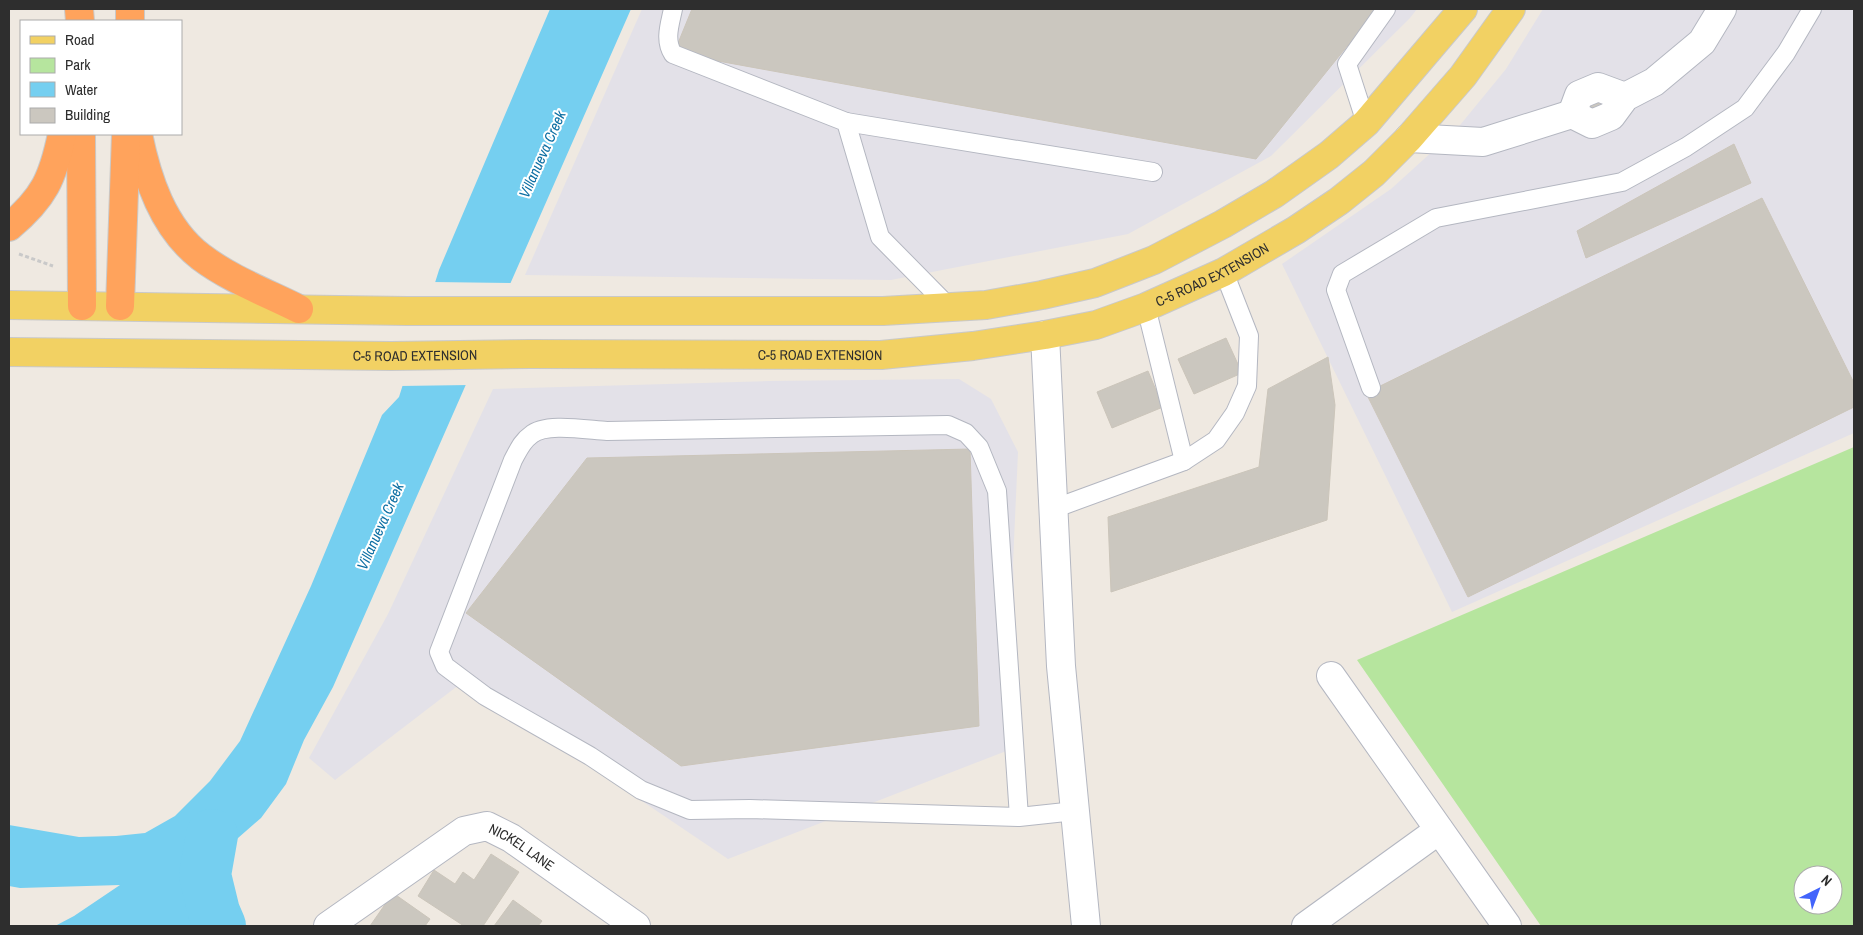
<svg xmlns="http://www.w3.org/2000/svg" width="1863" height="935" font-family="'Archivo Narrow',sans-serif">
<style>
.industrial{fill:#e3e1e8}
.green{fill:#b6e59e;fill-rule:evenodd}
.water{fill:#75cff0}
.pier{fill:#efe9e1}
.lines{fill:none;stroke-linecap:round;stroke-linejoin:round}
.river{stroke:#75cff0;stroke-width:52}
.building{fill:#cbc7bf;stroke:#cbc5ba}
.service-casing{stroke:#b4b7c1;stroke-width:20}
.minor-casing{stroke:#b4b7c1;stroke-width:30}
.primary-casing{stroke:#c9c9c9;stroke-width:30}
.motorway-casing{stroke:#c9c9c9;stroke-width:30}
.path{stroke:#c9c9c9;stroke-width:3;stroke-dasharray:4 2.5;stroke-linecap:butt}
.service{stroke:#fff;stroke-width:18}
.minor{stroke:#fff;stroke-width:28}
.primary{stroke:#f2d163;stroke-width:28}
.motorway{stroke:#ffa35c;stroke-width:28}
.labels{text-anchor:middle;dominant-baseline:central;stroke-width:4;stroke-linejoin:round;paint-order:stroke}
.street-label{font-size:14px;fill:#2e2e2e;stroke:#fff}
.water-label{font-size:15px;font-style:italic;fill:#0d6fa3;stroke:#fff}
</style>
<rect width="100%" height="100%" fill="#efe9e1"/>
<g class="industrial">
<polygon points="642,9 1417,9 1410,18 1271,156 1128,234 891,280 525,275"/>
<polygon points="1543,9 1854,9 1854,433 1452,612 1282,264 1391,189 1456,130 1506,69"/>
<polygon points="959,379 991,399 1018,452 1013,563 1019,746 728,859 464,681 335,780 309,758 388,614 493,389 769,381"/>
</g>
<path class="green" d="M1854,447V926H1541L1357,660ZM1803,875H1833V905H1803Z"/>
<polygon class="water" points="550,9 631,9 333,687 304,740 286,784 261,818 222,852 199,926 55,926 74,916 120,885 20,888 9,886 9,825 79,837 116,836 145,833 175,816 210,781 240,741 311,586 382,415 399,397 439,270"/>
<polygon class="pier" points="433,282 513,283 469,385 400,386"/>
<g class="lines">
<polyline class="river" points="212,835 205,875 214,912 220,926"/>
</g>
<g class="building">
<polygon points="692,9 1374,9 1369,19 1256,159 674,53"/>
<polygon points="1600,96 1603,108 1588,112 1585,101"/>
<polygon points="1734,144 1751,183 1586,258 1577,231"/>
<polygon points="1762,198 1854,383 1854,407 1468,597 1366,393"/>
<polygon points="1226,338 1242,373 1194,394 1178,359"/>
<polygon points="1328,357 1335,405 1327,520 1111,592 1108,517 1259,467 1268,389"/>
<polygon points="1148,371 1163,407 1112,428 1097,392"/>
<polygon points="970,449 979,726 681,766 466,613 587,458"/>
<polygon points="491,854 519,872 483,926 464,926 418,896 434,870 455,884 463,872 474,880"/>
<polygon points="393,893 430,919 425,926 370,926"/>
<polygon points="513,900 542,921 538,926 494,926"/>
</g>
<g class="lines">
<defs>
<g id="service">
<path d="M673,9C670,24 664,40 673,54L846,122L880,237L950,308"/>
<polyline points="846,122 1153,172"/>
<polyline points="1366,123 1347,64 1386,9"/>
<polyline points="1146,307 1184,461"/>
<polyline points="1371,388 1336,290 1342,274 1436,218 1622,182 1686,147 1745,108 1786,53 1812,9"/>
<polyline points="1053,509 1184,461 1216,440 1235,413 1247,386 1249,336 1224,272"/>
<path d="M1019,817L997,491L979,447L966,433L948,425L607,431C588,430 545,422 531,435C522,441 518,451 513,460L439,652L445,666L485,696L590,756L641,790L690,810L750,809L1019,817L1075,811"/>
</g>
<g id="minor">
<polyline points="1572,114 1579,95 1598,87 1625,97"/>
<polyline points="1409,138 1483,142 1572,114 1592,124 1611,116 1625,97 1654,82 1702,42 1722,9"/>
<polyline points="1045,335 1061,666 1086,926"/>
<polyline points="1331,676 1507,926"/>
<path id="s1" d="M328,926L464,831L487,826L511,838L636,926"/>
<polyline points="1306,926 1439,830"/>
</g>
<g id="primary">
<polyline points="9,305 407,311 883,311 986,305 1042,295 1095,283 1154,260 1223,224 1274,194 1329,155 1366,123 1463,9"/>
<path id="s2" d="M9,352L391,356L530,354L881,355L973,346L1045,335L1096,325L1146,307L1224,272L1296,230L1339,201L1374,173L1409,138L1463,76L1511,9"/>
</g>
<g id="motorway">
<polyline points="79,9 80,21"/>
<polyline points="130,21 130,9"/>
<polyline points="81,134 82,306"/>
<path d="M138,134C147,179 163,228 201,257C230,279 267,293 299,309"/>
<path d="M9,227C44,198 53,178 62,134"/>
<polyline points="120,306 126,134"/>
</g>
</defs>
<use href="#service" class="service-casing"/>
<use href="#minor" class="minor-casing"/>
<use href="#primary" class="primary-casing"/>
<use href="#motorway" class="motorway-casing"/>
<polyline class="path" points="19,254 53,266"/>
<use href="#service" class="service"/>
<use href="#minor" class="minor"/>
<use href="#primary" class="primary"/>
<use href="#motorway" class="motorway"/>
</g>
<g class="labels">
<g class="street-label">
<text stroke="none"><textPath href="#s2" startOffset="1216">C-5 ROAD EXTENSION</textPath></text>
<text stroke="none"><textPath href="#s2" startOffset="811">C-5 ROAD EXTENSION</textPath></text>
<text stroke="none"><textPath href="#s2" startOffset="406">C-5 ROAD EXTENSION</textPath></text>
<text stroke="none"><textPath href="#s1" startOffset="230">NICKEL LANE</textPath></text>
</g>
<g class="water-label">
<text transform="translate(542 154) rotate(-66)">Villanueva Creek</text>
<text transform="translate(380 526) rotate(-66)">Villanueva Creek</text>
</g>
</g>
<rect width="1863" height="935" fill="none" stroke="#2e2e2e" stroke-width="20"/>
<rect x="20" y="20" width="162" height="115" fill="#ffffff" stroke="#ababab"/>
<rect x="30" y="36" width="25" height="8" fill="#f2d163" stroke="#ababab"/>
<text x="65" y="45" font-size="15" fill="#2e2e2e">Road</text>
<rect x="30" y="58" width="25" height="15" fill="#b6e59e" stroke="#ababab"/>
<text x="65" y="70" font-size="15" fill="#2e2e2e">Park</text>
<rect x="30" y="82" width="25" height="15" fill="#75cff0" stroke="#ababab"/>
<text x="65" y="95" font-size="15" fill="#2e2e2e">Water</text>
<rect x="30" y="108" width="25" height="15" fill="#cbc7bf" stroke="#ababab"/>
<text x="65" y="120" font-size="15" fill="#2e2e2e">Building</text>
<g transform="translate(1818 890) rotate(42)"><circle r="24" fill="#ffffff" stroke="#ababab"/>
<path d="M0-4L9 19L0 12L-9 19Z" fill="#4264fb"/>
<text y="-8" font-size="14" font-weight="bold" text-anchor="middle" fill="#2e2e2e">N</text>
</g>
</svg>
